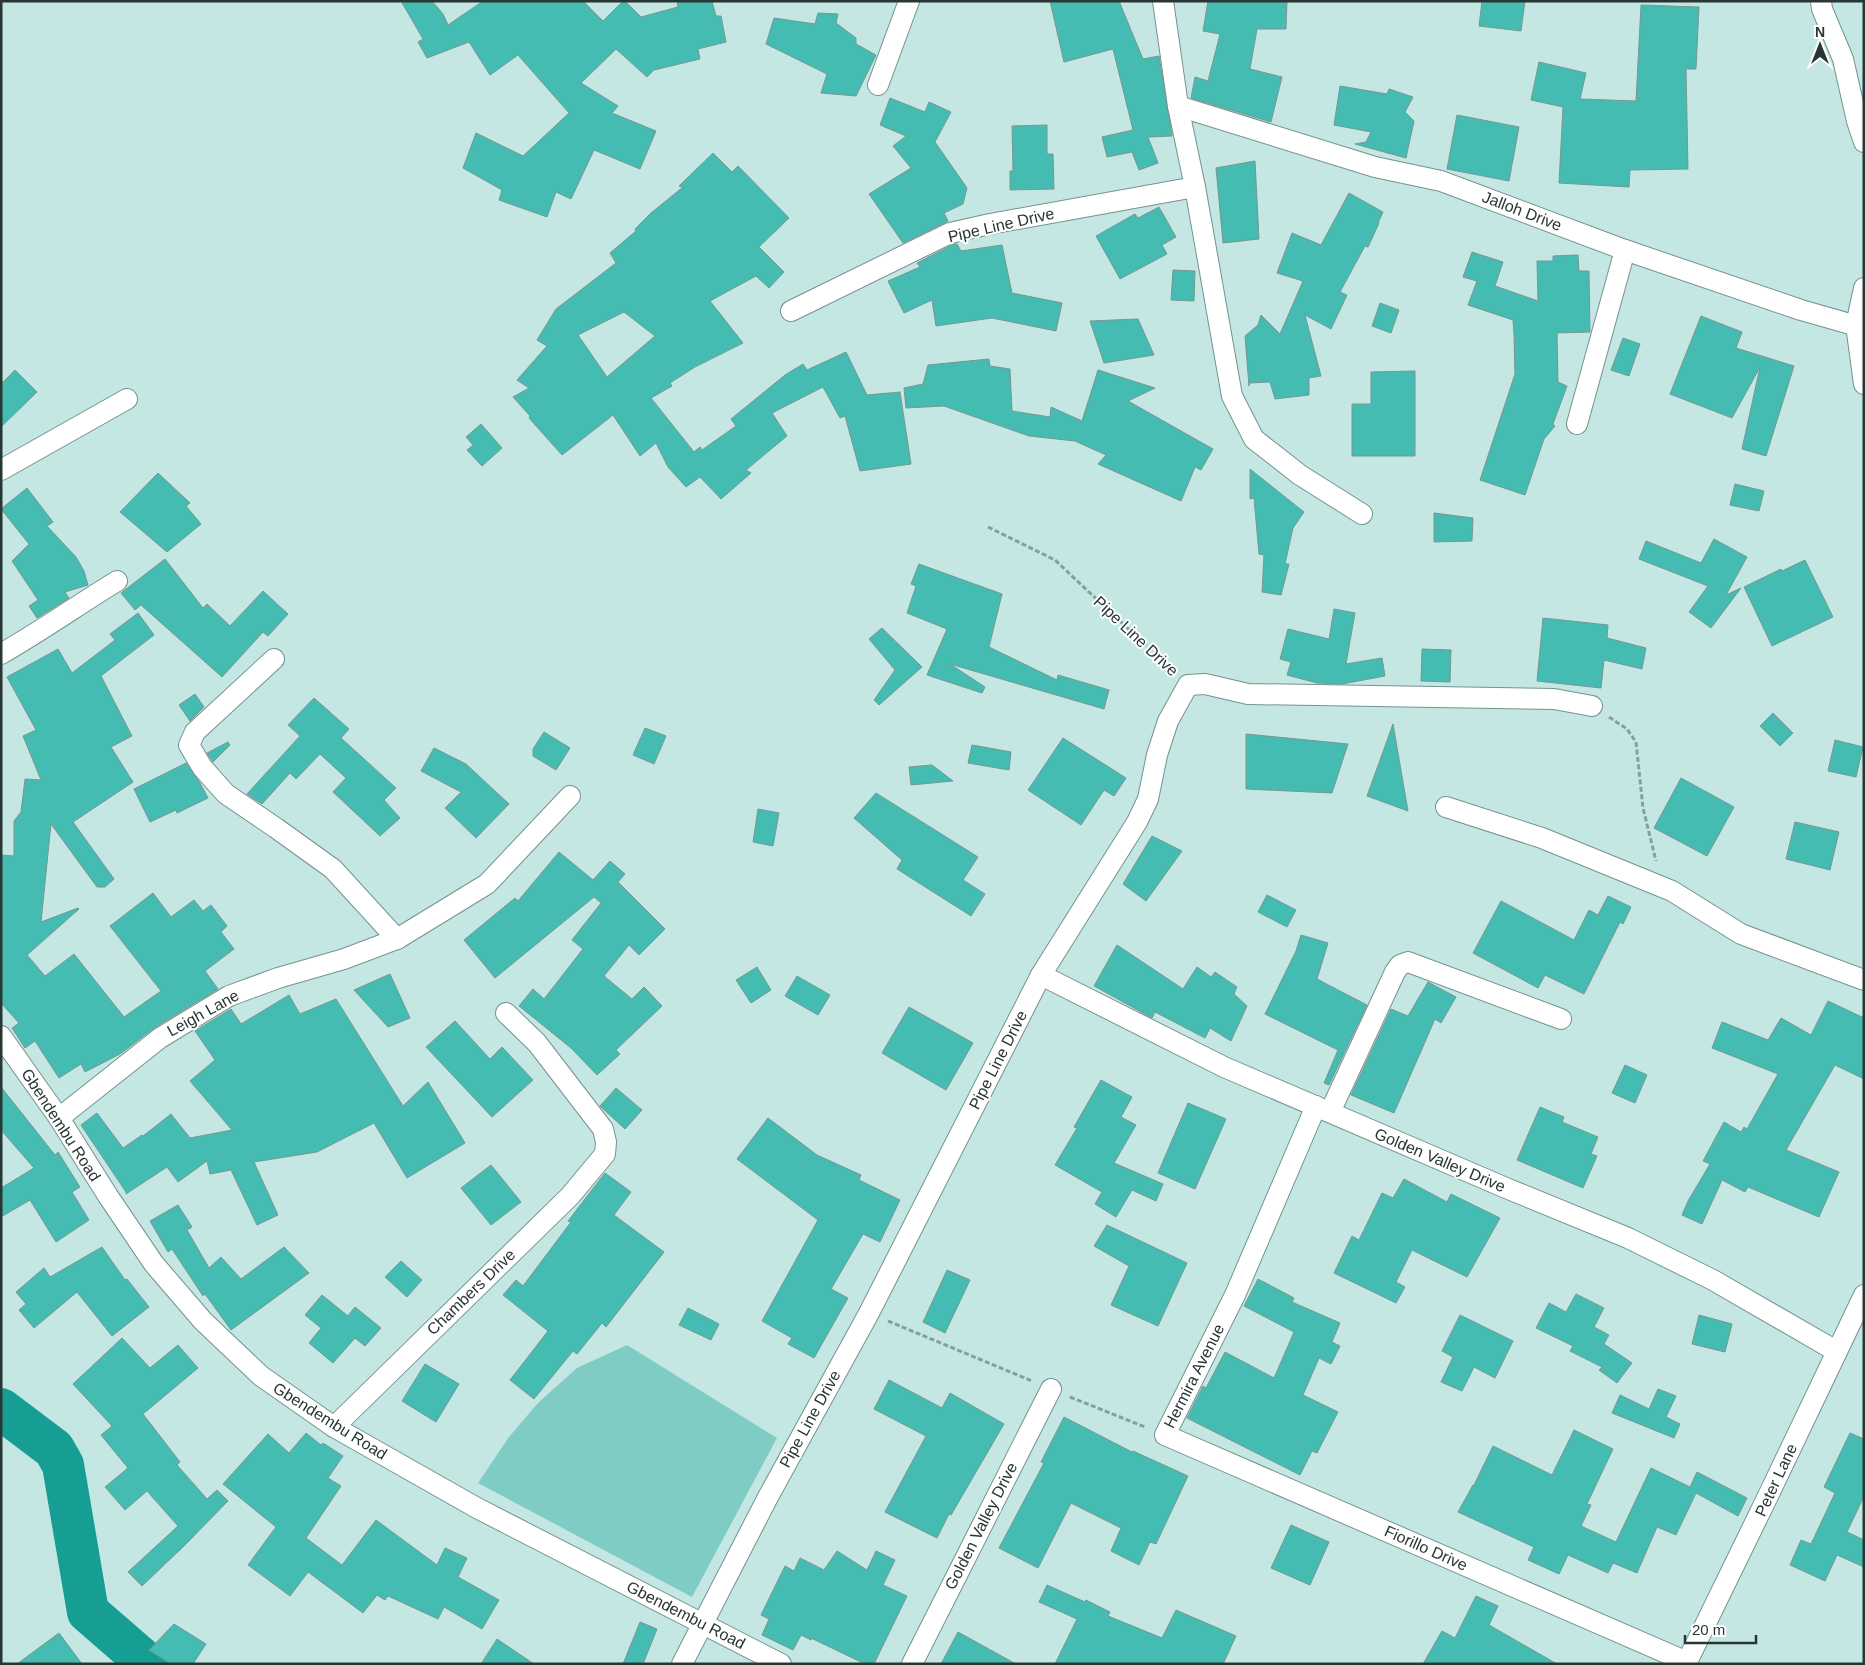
<svg xmlns="http://www.w3.org/2000/svg" width="1865" height="1665" font-family="Helvetica,sans-serif">
<style>
.green{fill:#7eccc3}
.lines{fill:none;stroke-linecap:round;stroke-linejoin:round}
.river{stroke:#169e94;stroke-width:42}
.building{fill:#45bcb1;stroke:#769792;fill-rule:evenodd}
.street-casing{stroke:#73938f;stroke-width:22}
.path{stroke:#869f9c;stroke-width:3;stroke-dasharray:5 2.5;stroke-linecap:butt}
.street{stroke:#fff;stroke-width:20}
.labels{text-anchor:middle;dominant-baseline:central;stroke-width:4;stroke-linejoin:round;paint-order:stroke}
.street-label{font-size:16px;fill:#283634;stroke:#fff}
</style>
<rect width="100%" height="100%" fill="#c5e7e3"/>
<polygon class="green" points="627,1345 777,1438 692,1597 478,1483 509,1437 538,1403 577,1368"/>
<g class="lines">
<polyline class="river" points="1,1409 54,1449 63,1465 88,1612 148,1664"/>
</g>
<g class="building">
<polygon points="401,1 432,1 443,14 448,25 483,1 583,1 603,21 623,1 625,1 641,17 678,7 677,1 712,1 716,16 721,16 726,42 698,49 700,59 654,70 647,77 616,49 581,83 618,106 612,113 656,131 640,169 594,150 571,199 556,192 547,217 499,200 502,190 463,168 476,133 523,156 569,113 518,55 490,75 469,42 427,58 418,42 423,39"/>
<polygon points="1050,1 1119,1 1143,59 1159,56 1172,136 1148,137 1158,163 1139,170 1132,152 1107,157 1102,137 1133,130 1113,49 1064,62"/>
<polygon points="1208,1 1287,1 1286,29 1257,29 1250,69 1282,77 1271,122 1191,98 1195,77 1208,81 1220,34 1203,31"/>
<polygon points="1482,1 1525,1 1521,31 1479,26"/>
<polygon points="1641,5 1699,7 1696,69 1686,69 1688,169 1630,170 1629,187 1559,183 1563,107 1531,100 1539,62 1586,73 1580,99 1636,101"/>
<polygon points="818,13 838,14 836,23 856,38 856,44 876,55 856,96 821,93 827,74 766,44 774,18 815,24"/>
<polygon points="1340,86 1387,94 1389,89 1413,97 1405,112 1414,121 1406,158 1355,144 1366,142 1371,132 1334,125"/>
<polygon points="890,98 925,112 929,102 951,112 935,142 967,188 963,204 944,213 948,221 903,243 869,194 911,168 893,146 906,136 880,125"/>
<polygon points="1457,115 1519,127 1509,181 1447,169"/>
<polygon points="1047,125 1047,154 1053,154 1054,189 1010,190 1010,171 1013,171 1012,126"/>
<path d="M713,153L732,172L738,166L789,218L759,247L784,272L769,288L756,276L710,301L743,343L695,367L670,383L672,386L651,398L694,452L700,447L702,450L736,426L731,419L785,375L803,364L807,370L846,352L867,395L900,392L911,464L860,471L845,416L840,418L823,387L772,413L787,436L746,470L751,473L721,499L700,477L686,487L668,467L656,443L640,456L613,415L562,455L529,418L530,416L513,397L529,388L517,380L547,346L537,340L556,309L616,263L610,253L636,231L635,229L651,213L683,187L679,186ZM624,312L655,336L607,377L578,335Z"/>
<polygon points="1255,161 1259,239 1223,243 1216,168"/>
<polygon points="1349,193 1383,212 1378,223 1379,223 1368,247 1365,246 1340,292 1347,295 1331,329 1305,315 1321,376 1309,378 1309,395 1275,399 1270,382 1250,383 1249,386 1245,336 1258,325 1261,315 1280,334 1303,281 1277,273 1292,233 1321,245"/>
<polygon points="1159,207 1176,237 1162,245 1167,254 1120,279 1096,236 1135,214 1138,218"/>
<polygon points="954,244 957,244 961,251 1002,245 1012,293 1062,303 1056,331 992,318 936,326 932,300 904,313 888,281 920,267 917,263"/>
<polygon points="1472,252 1503,262 1495,286 1538,301 1537,261 1553,261 1553,256 1578,255 1579,271 1589,271 1590,332 1557,333 1558,382 1567,386 1553,424 1555,426 1544,439 1525,495 1480,480 1515,374 1514,334 1513,320 1468,305 1477,281 1463,277"/>
<polygon points="1173,270 1195,271 1194,301 1171,300"/>
<polygon points="1380,303 1399,310 1391,333 1372,326"/>
<polygon points="1701,316 1742,332 1736,348 1794,366 1766,456 1742,449 1760,367 1732,418 1670,394"/>
<polygon points="1138,319 1154,355 1104,363 1090,321"/>
<polygon points="1623,338 1640,344 1629,376 1611,370"/>
<polygon points="989,359 990,366 1010,369 1012,411 1050,417 1051,407 1082,421 1098,370 1155,388 1128,401 1213,449 1201,470 1195,467 1181,501 1098,464 1106,455 1075,441 1029,436 944,406 906,408 904,388 923,384 928,365"/>
<polygon points="15,370 37,392 1,427 1,384"/>
<polygon points="1415,371 1415,456 1352,456 1352,404 1371,404 1371,372"/>
<polygon points="481,424 502,448 482,466 467,450 473,445 466,437"/>
<polygon points="1250,469 1304,512 1293,528 1285,564 1289,564 1281,595 1262,592 1264,555 1259,554 1254,498 1250,499"/>
<polygon points="158,473 190,503 186,506 201,524 167,552 120,512"/>
<polygon points="1735,484 1764,491 1759,511 1730,505"/>
<polygon points="27,488 53,522 47,526 76,557 84,571 88,585 65,592 69,598 37,618 29,606 38,600 12,561 29,544 1,509"/>
<polygon points="1434,513 1473,518 1472,541 1434,542"/>
<polygon points="1714,539 1747,557 1726,595 1741,588 1711,628 1689,612 1708,586 1639,559 1646,541 1701,563"/>
<polygon points="165,559 203,608 207,604 230,626 263,591 288,614 268,636 263,632 222,677 141,605 135,610 121,593"/>
<polygon points="1805,560 1833,617 1772,646 1744,587 1781,569 1782,571"/>
<polygon points="919,564 1002,594 989,647 1057,680 1058,675 1109,690 1104,709 950,664 985,687 982,693 927,675 947,629 907,613 916,586 911,584"/>
<polygon points="1334,609 1355,613 1346,664 1382,658 1385,676 1342,684 1317,683 1287,675 1291,662 1280,659 1288,629 1329,639"/>
<polygon points="138,613 154,635 101,676 132,736 111,747 133,782 73,822 114,879 105,887 97,887 51,824 41,922 78,908 79,909 27,955 45,976 74,954 124,1017 161,991 110,926 153,893 171,917 194,900 203,911 211,905 227,926 221,932 234,949 205,971 218,989 154,1028 120,1054 85,1072 81,1064 59,1078 35,1041 25,1048 12,1028 19,1023 1,1003 1,855 14,856 14,821 21,812 25,779 41,780 23,736 36,730 7,677 58,649 72,673 115,640 110,634"/>
<polygon points="1543,618 1608,625 1607,638 1646,648 1642,669 1604,660 1601,688 1537,681"/>
<polygon points="882,628 922,667 879,705 874,700 895,670 869,639"/>
<polygon points="1422,649 1451,650 1450,682 1421,681"/>
<polygon points="195,694 204,707 190,721 179,705"/>
<polygon points="314,698 349,729 341,738 396,788 384,800 400,818 380,836 333,792 346,778 320,754 296,779 290,773 262,804 247,794 300,736 288,725"/>
<polygon points="1773,713 1793,733 1780,746 1760,726"/>
<polygon points="1393,724 1408,811 1367,796"/>
<polygon points="645,728 666,736 654,764 633,755"/>
<polygon points="544,732 570,748 556,770 533,756 533,749"/>
<polygon points="1246,734 1348,744 1332,793 1246,789"/>
<polygon points="1063,738 1126,778 1114,796 1104,790 1081,825 1028,790"/>
<polygon points="1835,740 1863,747 1856,777 1828,771"/>
<polygon points="228,742 230,745 213,762 207,753"/>
<polygon points="972,745 1011,752 1009,770 968,763"/>
<polygon points="434,748 466,764 509,804 476,838 445,808 461,792 421,771"/>
<polygon points="186,763 200,783 208,798 177,813 176,810 150,822 134,789"/>
<polygon points="932,765 953,781 911,785 909,767"/>
<polygon points="1681,778 1734,807 1707,856 1654,828"/>
<polygon points="876,793 978,857 963,880 985,894 971,916 897,869 902,860 854,818"/>
<polygon points="758,809 779,813 773,846 753,842"/>
<polygon points="1795,822 1839,832 1830,870 1786,859"/>
<polygon points="1152,836 1182,851 1146,901 1123,884"/>
<polygon points="559,852 593,880 610,861 625,874 618,882 665,929 639,955 629,945 604,976 632,999 644,987 662,1006 616,1050 620,1054 597,1075 571,1048 519,1006 533,989 544,999 583,949 572,940 601,903 594,897 495,978 464,940 515,898 518,901"/>
<polygon points="1267,895 1296,910 1287,927 1258,912"/>
<polygon points="1608,896 1631,907 1623,924 1620,922 1584,994 1545,975 1538,988 1473,953 1501,901 1574,940 1589,910 1598,915"/>
<polygon points="1301,935 1328,943 1317,979 1367,1005 1329,1085 1324,1083 1338,1050 1265,1014 1296,951"/>
<polygon points="1117,945 1183,989 1197,967 1211,977 1215,972 1237,987 1234,994 1247,1006 1231,1041 1210,1028 1205,1038 1155,1012 1152,1018 1094,986"/>
<polygon points="757,967 771,990 751,1003 736,980"/>
<polygon points="390,974 410,1018 388,1027 354,990"/>
<polygon points="797,976 830,995 818,1015 785,996"/>
<polygon points="1428,982 1456,997 1441,1023 1435,1019 1394,1113 1351,1095 1391,1009 1408,1016"/>
<polygon points="289,995 300,1014 336,999 403,1106 428,1082 465,1143 407,1178 374,1123 317,1152 254,1162 278,1215 257,1225 231,1170 210,1174 207,1161 178,1182 167,1167 126,1194 126,1192 81,1125 97,1113 123,1148 142,1135 143,1136 171,1114 190,1138 232,1130 190,1081 215,1060 195,1031 231,1009 241,1024"/>
<polygon points="1828,1001 1864,1018 1864,1079 1835,1065 1786,1150 1839,1172 1819,1217 1748,1187 1745,1192 1722,1180 1702,1224 1682,1215 1688,1201 1710,1164 1703,1161 1724,1122 1741,1132 1744,1127 1747,1129 1778,1074 1712,1048 1722,1022 1768,1040 1781,1018 1811,1035"/>
<polygon points="909,1007 973,1043 946,1090 882,1053"/>
<polygon points="455,1021 490,1059 502,1047 533,1080 492,1117 426,1047"/>
<polygon points="1625,1065 1647,1075 1635,1103 1612,1093"/>
<polygon points="1101,1080 1132,1097 1121,1117 1136,1125 1114,1163 1163,1184 1156,1201 1132,1190 1116,1217 1095,1204 1102,1192 1055,1165 1077,1128 1074,1127"/>
<polygon points="1,1087 55,1155 58,1152 80,1187 72,1192 89,1220 56,1242 30,1200 1,1217 1,1188 34,1168 1,1130"/>
<polygon points="616,1088 642,1110 625,1129 600,1106"/>
<polygon points="1188,1103 1226,1119 1195,1189 1158,1173"/>
<polygon points="1540,1107 1564,1117 1562,1122 1598,1137 1591,1154 1597,1156 1583,1188 1517,1160"/>
<polygon points="768,1118 817,1155 861,1175 859,1180 900,1200 880,1242 863,1234 831,1289 848,1298 814,1358 788,1344 792,1338 762,1321 818,1220 737,1159"/>
<polygon points="491,1165 521,1202 491,1225 461,1188"/>
<polygon points="605,1173 631,1192 614,1215 664,1252 606,1327 602,1323 577,1354 573,1351 534,1399 510,1380 548,1331 503,1295 516,1280 523,1286 571,1222 568,1221"/>
<polygon points="1404,1179 1447,1202 1451,1194 1500,1218 1467,1277 1412,1250 1396,1282 1405,1287 1396,1303 1334,1273 1352,1236 1359,1240 1382,1193 1393,1198"/>
<polygon points="178,1205 192,1227 187,1230 209,1268 221,1257 241,1279 284,1247 309,1273 231,1330 205,1294 203,1296 172,1249 168,1252 150,1221"/>
<polygon points="1107,1225 1187,1263 1158,1326 1111,1305 1129,1266 1094,1246"/>
<polygon points="102,1247 125,1280 127,1279 149,1307 112,1336 77,1292 34,1328 19,1310 26,1304 16,1292 44,1268 50,1277"/>
<polygon points="401,1261 422,1280 407,1297 385,1277"/>
<polygon points="947,1270 970,1280 945,1333 923,1322"/>
<polygon points="1258,1279 1294,1298 1292,1302 1340,1323 1332,1342 1340,1346 1331,1364 1319,1358 1303,1395 1338,1412 1317,1453 1312,1451 1300,1475 1187,1418 1203,1386 1206,1388 1225,1352 1274,1378 1294,1332 1244,1306"/>
<polygon points="1576,1294 1604,1308 1594,1327 1609,1335 1604,1344 1632,1363 1617,1383 1599,1370 1602,1367 1570,1351 1573,1346 1536,1328 1549,1303 1566,1312"/>
<polygon points="322,1295 348,1316 355,1307 381,1328 365,1346 355,1338 333,1363 309,1343 321,1328 305,1315"/>
<polygon points="688,1308 719,1324 711,1340 679,1325"/>
<polygon points="1460,1315 1513,1341 1495,1378 1474,1367 1462,1391 1441,1382 1453,1357 1442,1351"/>
<polygon points="1699,1315 1732,1324 1725,1352 1692,1344"/>
<polygon points="122,1338 150,1368 178,1345 198,1368 143,1414 180,1462 177,1465 207,1499 217,1490 228,1501 184,1546 142,1586 128,1572 178,1526 147,1491 125,1510 105,1487 128,1468 101,1435 112,1426 73,1384"/>
<polygon points="425,1364 459,1384 436,1422 402,1401"/>
<polygon points="889,1380 942,1408 950,1393 1004,1424 951,1515 949,1514 937,1538 885,1512 926,1436 874,1409"/>
<polygon points="1658,1389 1676,1396 1666,1417 1680,1424 1674,1438 1612,1413 1620,1395 1649,1409"/>
<polygon points="1064,1417 1132,1452 1133,1451 1188,1476 1156,1544 1150,1542 1139,1565 1111,1551 1121,1528 1071,1503 1038,1568 999,1548 1044,1463 1041,1462"/>
<polygon points="1574,1430 1613,1449 1587,1504 1591,1505 1581,1526 1616,1542 1651,1468 1690,1487 1697,1472 1747,1498 1738,1516 1696,1493 1676,1535 1657,1527 1637,1573 1613,1563 1608,1573 1568,1555 1559,1574 1528,1560 1534,1547 1458,1512 1473,1485 1474,1485 1493,1446 1552,1475"/>
<polygon points="306,1433 321,1445 323,1443 343,1456 328,1478 341,1486 306,1538 342,1565 376,1520 437,1565 445,1548 467,1558 458,1577 499,1600 482,1629 444,1607 438,1619 388,1596 385,1600 377,1595 363,1613 308,1572 290,1596 248,1565 276,1527 223,1484 268,1434 289,1453"/>
<polygon points="1850,1433 1864,1439 1864,1496 1847,1532 1864,1540 1864,1567 1837,1555 1825,1581 1790,1565 1801,1540 1811,1544 1835,1493 1824,1487"/>
<polygon points="1291,1525 1329,1542 1310,1585 1271,1568"/>
<polygon points="837,1551 867,1570 876,1551 895,1560 883,1585 907,1596 874,1664 865,1664 811,1638 811,1640 801,1635 793,1650 762,1635 769,1619 761,1615 785,1566 794,1571 800,1558 824,1570"/>
<polygon points="1047,1585 1085,1602 1086,1600 1110,1612 1108,1616 1162,1638 1176,1610 1236,1636 1223,1664 1055,1664 1077,1619 1039,1602"/>
<polygon points="1476,1596 1498,1606 1489,1625 1557,1664 1423,1664 1442,1631 1455,1638"/>
<polygon points="640,1622 657,1629 643,1664 623,1664"/>
<polygon points="174,1624 206,1644 193,1664 171,1664 149,1650"/>
<polygon points="958,1632 1016,1664 941,1664"/>
<polygon points="59,1633 82,1664 17,1664"/>
<polygon points="497,1639 534,1664 481,1664"/>
</g>
<g class="lines">
<defs>
<g id="street">
<polyline points="1163,1 1178,106 1195,187 1232,396 1254,439 1300,475 1362,514"/>
<polyline points="1821,1 1822,9 1843,59 1857,121 1864,142"/>
<polyline points="878,85 909,1"/>
<polyline points="1178,106 1375,167 1441,181 1625,250 1801,310 1864,328"/>
<polyline points="1864,288 1856,325 1864,384"/>
<polyline points="791,311 950,233 990,224 1195,187"/>
<polyline points="1577,424 1625,250"/>
<polyline points="1,470 127,399"/>
<path d="M1,654C41,631 78,605 117,581"/>
<polyline points="274,659 195,732 189,745 202,767 226,794 276,828 333,869 397,939"/>
<polyline points="1446,807 1542,838 1672,891 1741,934 1864,980"/>
<polyline points="1041,975 1224,1067 1506,1188 1628,1238 1713,1280 1836,1351"/>
<polyline points="1,1036 59,1118 108,1196 154,1264 203,1321 261,1376 334,1427 477,1508 781,1664"/>
<polyline points="1316,1106 1235,1295 1165,1435 1687,1662"/>
<polyline points="1330,1112 1395,972 1400,965 1408,962 1561,1019"/>
<polyline points="59,1118 160,1038 229,996 278,978 344,959 397,939 487,884 570,796"/>
<polyline points="334,1427 570,1196 605,1154 606,1142 603,1129 537,1043 506,1013"/>
<polyline points="682,1664 768,1497 869,1313 1041,975 1137,822 1148,799 1157,755 1168,721 1188,685 1205,684 1248,694 1554,699 1592,706"/>
<polyline points="912,1664 1051,1389"/>
<polyline points="1686,1664 1767,1498 1864,1295"/>
</g>
</defs>
<use href="#street" class="street-casing"/>
<g class="path">
<polyline points="988,527 1055,560 1173,671"/>
<polyline points="1609,717 1627,729 1636,742 1643,808 1656,861"/>
<polyline points="888,1321 1032,1381"/>
<polyline points="1070,1397 1145,1427"/>
</g>
<use href="#street" class="street"/>
</g>
<g class="labels">
<g class="street-label">
<text transform="translate(1522 211) rotate(21)">Jalloh Drive</text>
<text transform="translate(1001 225) rotate(-13)">Pipe Line Drive</text>
<text transform="translate(1136 636) rotate(43)">Pipe Line Drive</text>
<text transform="translate(203 1013) rotate(-29)">Leigh Lane</text>
<text transform="translate(998 1060) rotate(-63)">Pipe Line Drive</text>
<text transform="translate(61 1125) rotate(57)">Gbendembu Road</text>
<text transform="translate(1440 1160) rotate(23)">Golden Valley Drive</text>
<text transform="translate(471 1292) rotate(-44)">Chambers Drive</text>
<text transform="translate(1194 1376) rotate(-63)">Hermira Avenue</text>
<text transform="translate(810 1419) rotate(-61)">Pipe Line Drive</text>
<text transform="translate(330 1421) rotate(32)">Gbendembu Road</text>
<text transform="translate(1776 1480) rotate(-65)">Peter Lane</text>
<text transform="translate(981 1526) rotate(-63)">Golden Valley Drive</text>
<text transform="translate(1426 1548) rotate(24)">Fiorillo Drive</text>
<text transform="translate(686 1615) rotate(27)">Gbendembu Road</text>
</g>
</g>
<rect width="1865" height="1665" fill="none" stroke="#283634" stroke-width="5"/>
<g transform="translate(1820 45)" stroke="#ffffff" stroke-width="4" paint-order="stroke">
<path d="M0-4L9 19L0 12L-9 19Z" fill="#283634"/>
<text y="-8" font-size="14" font-weight="bold" text-anchor="middle" fill="#283634">N</text>
</g>
<path d="M1685 1635v8h71v-8" fill="none" stroke="#283634" stroke-width="2.5"/>
<text x="1692" y="1635" font-size="15" fill="#283634" stroke="#ffffff" stroke-width="4" paint-order="stroke">20 m</text>
</svg>
